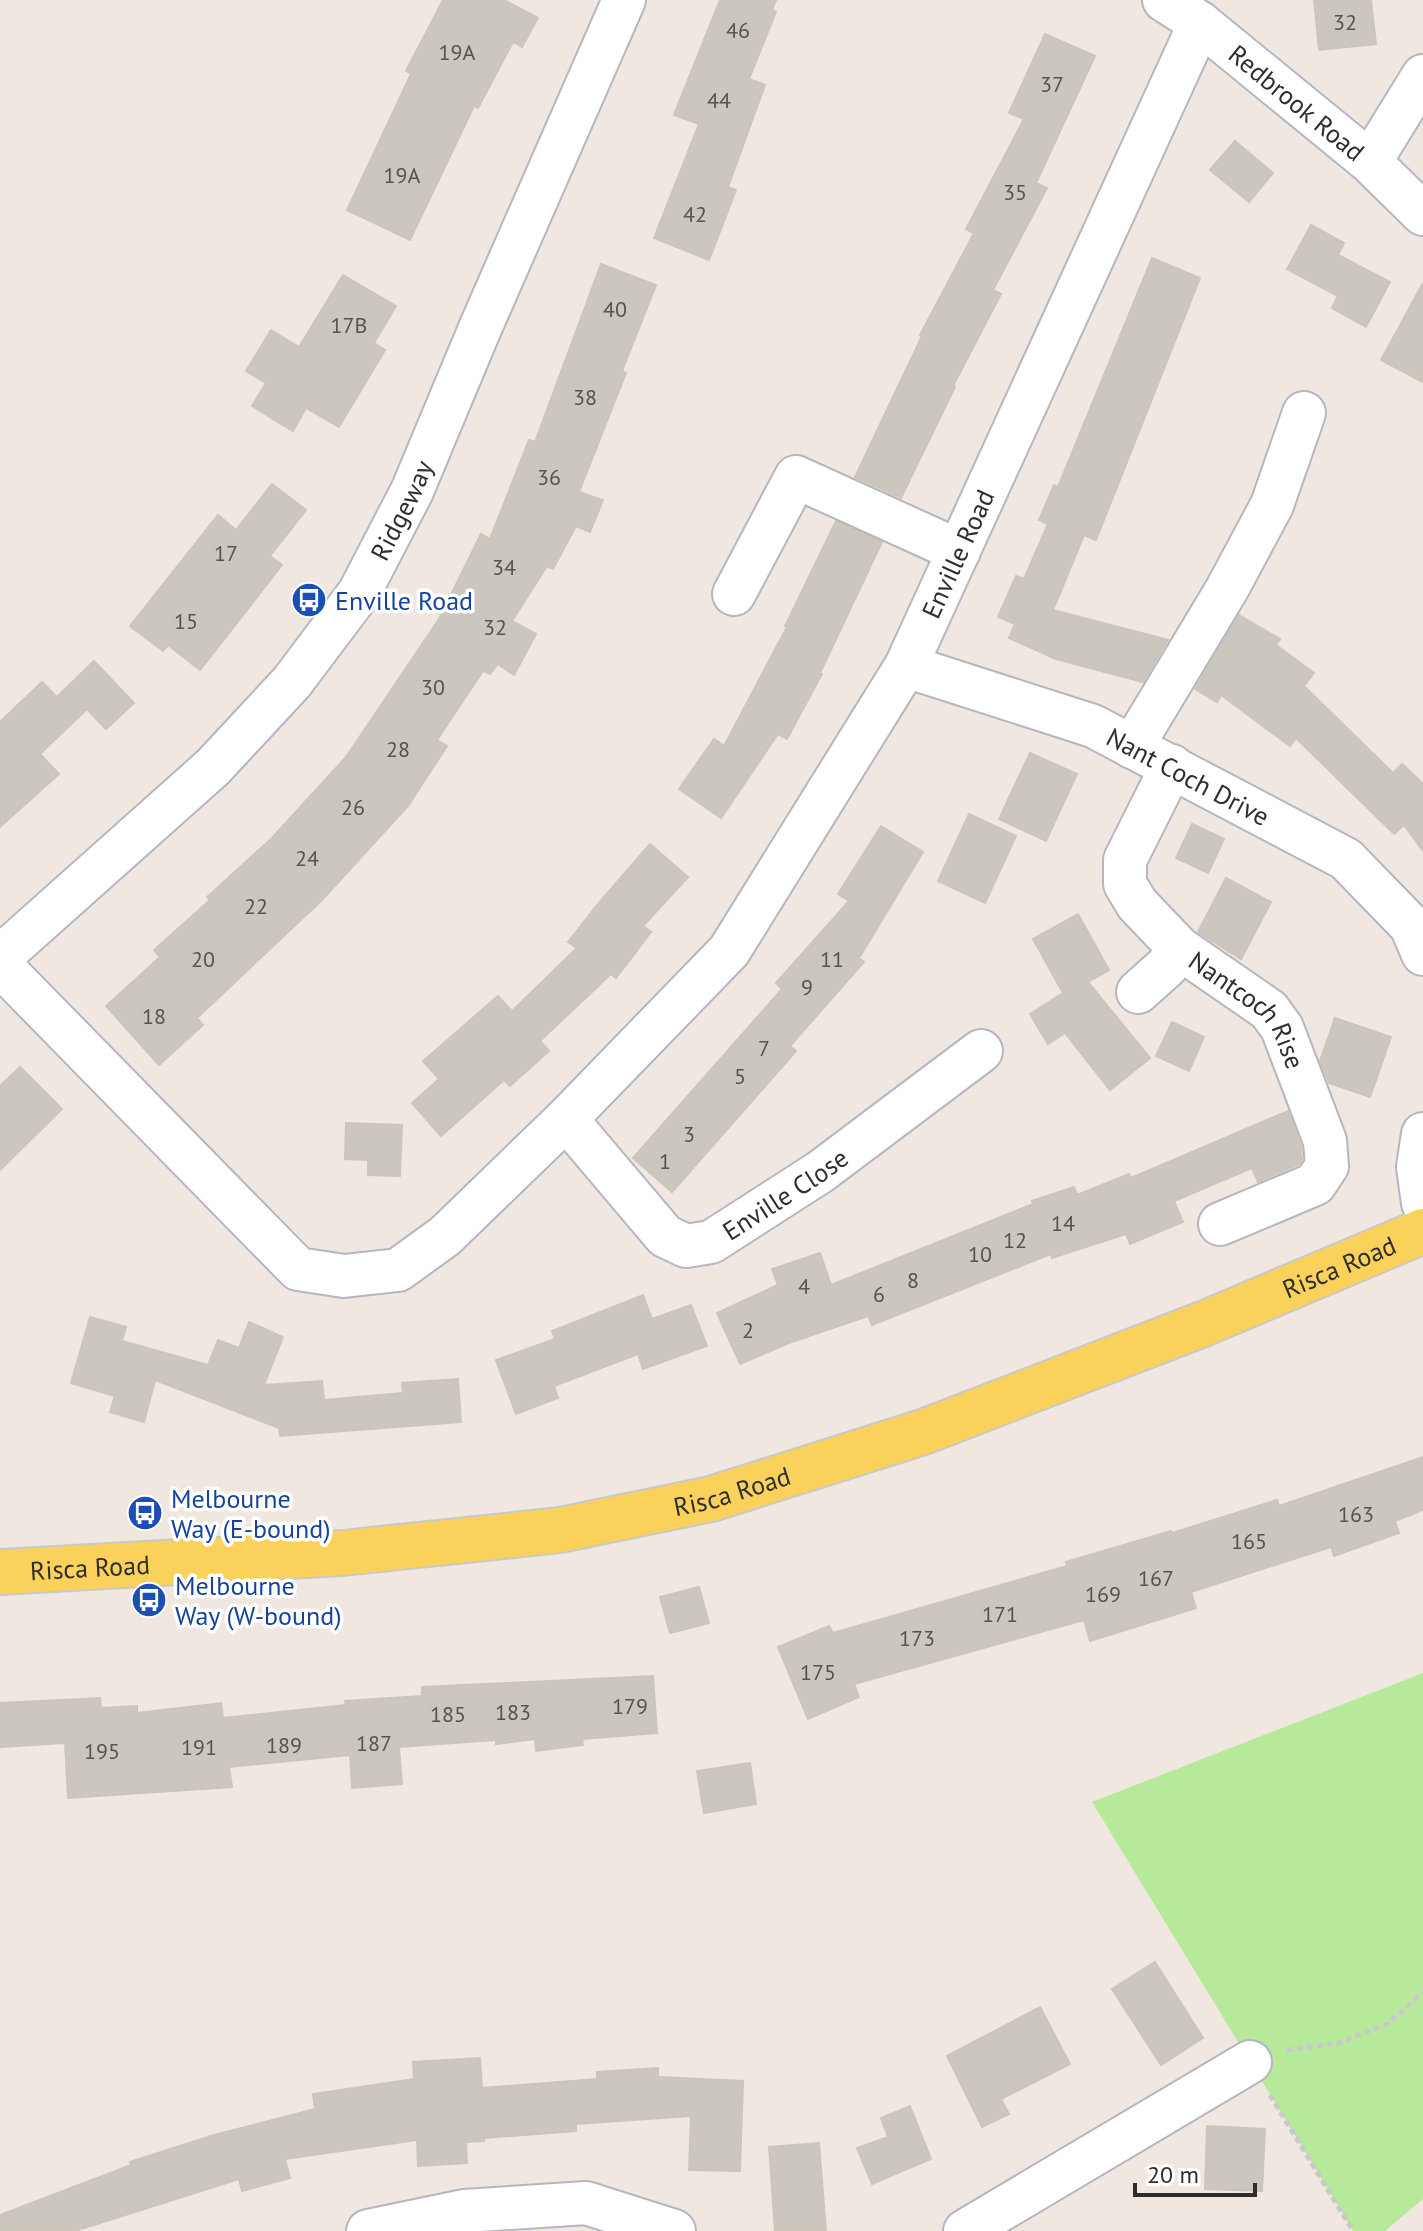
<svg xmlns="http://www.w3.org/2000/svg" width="1423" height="2231" font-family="'PT Sans',sans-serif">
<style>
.green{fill:#b6e99a}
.building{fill:#cbc7be;stroke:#ccc5b9;stroke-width:2}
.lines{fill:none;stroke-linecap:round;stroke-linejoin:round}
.minor-casing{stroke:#b4b6c2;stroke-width:46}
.major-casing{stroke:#c9c9c9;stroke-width:48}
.path{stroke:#c9c9c9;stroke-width:5;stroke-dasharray:6 4;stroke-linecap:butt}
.minor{stroke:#fff;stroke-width:42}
.major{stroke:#fad25b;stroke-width:44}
.labels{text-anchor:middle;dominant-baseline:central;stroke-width:7;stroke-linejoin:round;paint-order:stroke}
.number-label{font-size:22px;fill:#555452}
.street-label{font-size:26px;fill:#2e2e2e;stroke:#fff}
.transit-label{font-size:26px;fill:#164399;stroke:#fff;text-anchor:start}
</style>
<rect width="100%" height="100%" fill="#f0e8e0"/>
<polygon class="green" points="1423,1673 1423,2199 1385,2231 1353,2231 1092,1802"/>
<g class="building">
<polygon points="443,0 504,0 538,18 522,47 513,42 478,108 474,106 410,240 347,210 411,74 406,71"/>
<polygon points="720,0 776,0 772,10 776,12 749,79 765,85 728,187 736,190 709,260 654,238 699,124 674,115"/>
<polygon points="1314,0 1371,0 1376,44 1319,50"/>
<polygon points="1045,34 1095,56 1036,183 1047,188 993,290 1001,294 953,386 955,387 901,498 855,477 922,336 920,335 974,233 966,229 1024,119 1009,113"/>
<polygon points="1235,141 1273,173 1249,202 1210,170"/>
<polygon points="1311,225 1344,243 1338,255 1390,282 1366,327 1332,308 1338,296 1287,269"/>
<polygon points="1152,258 1200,278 1096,540 1084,535 1053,610 1168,640 1143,682 1056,659 1009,638 1015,624 998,617 1016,576 1024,579 1048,524 1039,520 1054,485 1058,487"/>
<polygon points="601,264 656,285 622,371 626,373 579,492 603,500 590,532 576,526 553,569 547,566 512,621 536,634 514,675 498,664 490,674 483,671 437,740 447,746 408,806 323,899 197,1018 203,1025 159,1065 106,1006 160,957 154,950 210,900 207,897 271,839 346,757 439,619 481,534 490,539 529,440 535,442"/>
<polygon points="343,275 396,306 374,343 385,350 339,427 306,408 293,431 252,406 266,383 246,371 271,330 299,347"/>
<polygon points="1423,283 1423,382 1381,360"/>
<polygon points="272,484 306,510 270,556 282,565 200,670 168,645 163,651 130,626 218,515 236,530"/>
<polygon points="836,521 882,542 820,673 822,674 787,739 778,734 721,818 679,789 714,739 724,746 787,627 785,626"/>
<polygon points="1239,615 1280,639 1276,645 1314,673 1304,686 1393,773 1402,764 1423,784 1423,851 1404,825 1394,834 1296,738 1290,746 1221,695 1217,702 1195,689"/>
<polygon points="94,661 134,703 106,729 87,709 40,754 59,774 0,827 0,722 42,682 57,697"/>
<polygon points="1030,753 1077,774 1046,841 999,819"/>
<polygon points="969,814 1016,836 985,903 938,881"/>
<polygon points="1192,824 1224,839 1208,873 1176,858"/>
<polygon points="881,826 923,852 859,958 864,962 790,1046 796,1051 672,1192 633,1158 782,989 776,983 849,901 838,894"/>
<polygon points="650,844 688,877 643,926 651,932 616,978 611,974 540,1041 549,1051 510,1086 504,1080 441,1136 412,1103 439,1079 423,1061 498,996 512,1011 577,948 568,942 598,904"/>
<polygon points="1226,878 1271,902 1241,959 1198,932"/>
<polygon points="1078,914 1109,970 1088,982 1150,1058 1110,1090 1065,1033 1048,1044 1030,1014 1063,993 1033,939"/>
<polygon points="1335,1018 1391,1037 1370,1097 1329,1083 1320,1061"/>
<polygon points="1172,1022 1204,1037 1189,1071 1156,1056"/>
<polygon points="20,1067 62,1109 0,1170 0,1086"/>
<polygon points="1288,1111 1301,1146 1302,1160 1299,1164 1258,1182 1252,1168 1174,1201 1183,1222 1130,1244 1126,1234 1052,1258 1051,1254 872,1325 868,1316 789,1343 740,1364 717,1313 778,1285 772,1269 820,1253 831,1285 1033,1204 1032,1201 1074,1187 1077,1195 1129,1174 1131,1178"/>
<polygon points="346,1123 402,1125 400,1176 368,1175 368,1160 345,1159"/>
<polygon points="643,1295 652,1319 691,1305 707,1346 643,1369 638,1354 554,1386 558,1398 516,1414 496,1360 555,1339 552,1331"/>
<polygon points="90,1317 126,1327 122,1341 208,1365 218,1340 239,1348 249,1322 283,1337 264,1385 322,1381 324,1400 403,1393 402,1383 458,1379 461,1422 280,1436 279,1428 155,1380 144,1422 110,1412 115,1396 71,1383"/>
<polygon points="1423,1457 1423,1510 1395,1521 1399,1533 1334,1556 1331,1547 1191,1592 1196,1608 1090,1641 1084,1620 854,1684 859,1697 808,1719 778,1647 829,1626 833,1633 1067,1566 1066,1562 1171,1531 1172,1533 1277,1500 1279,1506"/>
<polygon points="699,1587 709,1623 670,1633 660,1597"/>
<polygon points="653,1676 657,1733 582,1739 583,1745 536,1751 535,1739 496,1744 496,1740 399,1747 402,1784 352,1788 350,1755 229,1767 232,1787 68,1798 65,1743 0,1747 0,1703 100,1698 101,1708 137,1706 137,1713 221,1703 223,1718 346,1705 345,1701 422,1696 422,1687"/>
<polygon points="750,1763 756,1804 704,1813 697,1771"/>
<polygon points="1155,1962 1203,2038 1161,2065 1112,1989"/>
<polygon points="1040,2007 1070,2064 1001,2099 1009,2114 982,2127 947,2056"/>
<polygon points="480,2058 482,2088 597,2079 597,2072 658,2068 658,2077 743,2081 740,2171 689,2170 691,2116 576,2124 576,2131 484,2138 484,2141 466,2142 467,2163 418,2166 417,2140 285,2159 290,2178 242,2191 239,2179 75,2231 0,2231 0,2215 131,2165 130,2162 214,2135 315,2109 313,2094 414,2079 413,2062"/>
<polygon points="910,2106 931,2159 872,2184 857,2148 888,2137 881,2118"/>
<polygon points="1207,2126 1265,2129 1262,2191 1205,2189"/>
<polygon points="819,2143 826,2231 775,2231 769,2147"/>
</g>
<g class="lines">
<defs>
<g id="minor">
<path id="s1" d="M1164,0L1200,23L1370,162L1423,214"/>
<polyline points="1370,162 1423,76"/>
<polyline points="734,594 796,477 959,551"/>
<path id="s2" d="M906,666L1093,726L1346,859L1411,926L1423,954"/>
<polyline points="1132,747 1227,589 1272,505 1304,413"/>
<path id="s3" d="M1172,766L1125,860V884L1137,904L1179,948L1269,1010L1282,1028L1325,1141L1327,1166L1315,1184L1220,1224"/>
<path id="s4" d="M0,957L213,767L292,682L359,593L412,491L481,326L624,0"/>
<path id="s5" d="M0,965L298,1269L344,1276L398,1270L445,1236L566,1119L729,951L906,666L1200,23"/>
<polyline points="1138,992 1167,966 1179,948"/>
<path id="s6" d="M566,1119L665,1236L686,1246L711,1242L820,1172L981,1051"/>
<polyline points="1423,1134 1418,1167 1423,1203"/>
<polyline points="368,2231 464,2211 586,2203 674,2231"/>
<polyline points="965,2231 1250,2062"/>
</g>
<g id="major">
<path id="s7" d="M0,1572L343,1553L560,1530L711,1499L923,1432L1203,1324L1423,1231"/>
</g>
</defs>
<use href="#minor" class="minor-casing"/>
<use href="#major" class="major-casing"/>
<g class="path">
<polyline points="1287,2050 1338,2043 1387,2024 1423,1993"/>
<polyline points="1270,2095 1353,2231"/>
</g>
<use href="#minor" class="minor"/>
<use href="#major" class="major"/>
</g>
<defs>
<symbol id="bus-disc" viewBox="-11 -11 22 22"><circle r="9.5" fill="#1a4fb4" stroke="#fff"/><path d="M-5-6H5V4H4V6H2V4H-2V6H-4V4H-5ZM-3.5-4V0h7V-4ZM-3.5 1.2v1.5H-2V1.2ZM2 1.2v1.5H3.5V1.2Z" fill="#fff"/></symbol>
</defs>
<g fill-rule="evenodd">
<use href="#bus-disc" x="289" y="580" width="40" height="40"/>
<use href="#bus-disc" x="125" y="1493" width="40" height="40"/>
<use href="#bus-disc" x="129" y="1580" width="40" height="40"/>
</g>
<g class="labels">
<g class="number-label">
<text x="1345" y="22">32</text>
<text x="738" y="30">46</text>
<text x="457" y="52">19A</text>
<text x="1052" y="84">37</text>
<text x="719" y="100">44</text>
<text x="402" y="175">19A</text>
<text x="1015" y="192">35</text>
<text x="695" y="214">42</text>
<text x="615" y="309">40</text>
<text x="349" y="325">17B</text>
<text x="585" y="397">38</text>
<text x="549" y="477">36</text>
<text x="226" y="553">17</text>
<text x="504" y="567">34</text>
<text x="186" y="621">15</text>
<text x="495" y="627">32</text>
<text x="433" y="687">30</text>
<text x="398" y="749">28</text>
<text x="353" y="807">26</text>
<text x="307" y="858">24</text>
<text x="256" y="906">22</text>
<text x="203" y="959">20</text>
<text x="832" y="959">11</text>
<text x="807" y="987">9</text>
<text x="154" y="1016">18</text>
<text x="764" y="1048">7</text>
<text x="740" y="1076">5</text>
<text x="689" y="1134">3</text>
<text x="665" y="1161">1</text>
<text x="1063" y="1223">14</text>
<text x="1015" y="1240">12</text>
<text x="980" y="1254">10</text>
<text x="913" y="1280">8</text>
<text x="804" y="1286">4</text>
<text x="879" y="1294">6</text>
<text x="748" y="1330">2</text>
<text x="1356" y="1514">163</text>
<text x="1249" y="1541">165</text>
<text x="1156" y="1578">167</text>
<text x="1103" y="1594">169</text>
<text x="1000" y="1614">171</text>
<text x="917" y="1638">173</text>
<text x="818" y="1672">175</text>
<text x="630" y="1706">179</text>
<text x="513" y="1712">183</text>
<text x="448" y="1714">185</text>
<text x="374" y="1743">187</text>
<text x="284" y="1745">189</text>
<text x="199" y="1747">191</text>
<text x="102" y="1751">195</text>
</g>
<g class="street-label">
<text stroke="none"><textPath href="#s1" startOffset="168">Redbrook Road</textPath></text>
<text stroke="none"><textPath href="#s4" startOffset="606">Ridgeway</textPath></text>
<text stroke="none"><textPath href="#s5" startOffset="1446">Enville Road</textPath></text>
<text stroke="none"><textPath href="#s2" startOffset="304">Nant Coch Drive</textPath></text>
<text stroke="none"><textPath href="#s3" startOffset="308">Nantcoch Rise</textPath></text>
<text stroke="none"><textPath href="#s6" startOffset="290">Enville Close</textPath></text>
<text stroke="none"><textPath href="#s7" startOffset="1386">Risca Road</textPath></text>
<text stroke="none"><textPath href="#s7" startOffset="738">Risca Road</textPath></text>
<text stroke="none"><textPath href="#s7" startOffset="90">Risca Road</textPath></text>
</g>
<g class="transit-label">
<text x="335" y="600">Enville Road</text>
<text x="171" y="1498">Melbourne<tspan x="171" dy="30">Way (E-bound)</tspan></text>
<text x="175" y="1585">Melbourne<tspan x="175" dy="30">Way (W-bound)</tspan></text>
</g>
</g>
<path d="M1135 2183v12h120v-12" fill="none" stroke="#2e2e2e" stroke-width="4"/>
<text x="1147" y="2183" font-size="24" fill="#2e2e2e" stroke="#ffffff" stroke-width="6" paint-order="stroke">20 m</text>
</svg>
